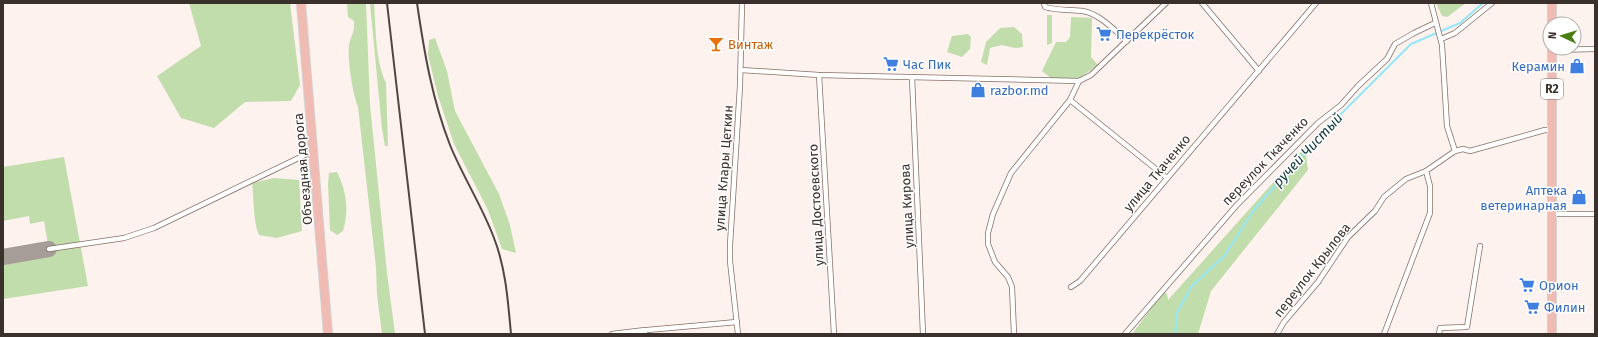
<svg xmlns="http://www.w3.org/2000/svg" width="1598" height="337" font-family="'Fira Sans',sans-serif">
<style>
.green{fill:#c1ddac}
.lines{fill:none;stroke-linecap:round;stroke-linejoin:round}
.stream{stroke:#94e7f6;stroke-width:2}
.taxiway{stroke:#a69c98;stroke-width:16}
.minor-casing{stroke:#866f67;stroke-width:6}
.primary-casing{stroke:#d4d1d1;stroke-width:10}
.minor{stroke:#fff;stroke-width:4.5}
.primary{stroke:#efbbb3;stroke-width:8}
.rail{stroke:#504642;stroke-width:2}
.labels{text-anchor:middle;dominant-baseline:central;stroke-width:3;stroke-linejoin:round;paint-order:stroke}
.shield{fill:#fff;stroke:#756e6b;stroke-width:1}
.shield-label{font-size:12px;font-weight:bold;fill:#3a302c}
.shop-label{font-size:13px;fill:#366cbe;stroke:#fff;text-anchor:start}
.food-label{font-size:13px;fill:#c56008;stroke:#fff;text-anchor:start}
.street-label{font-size:13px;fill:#3a302c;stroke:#fff}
.water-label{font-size:14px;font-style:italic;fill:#0c353c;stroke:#fff}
</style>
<rect width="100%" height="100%" fill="#fdf2ee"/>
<g class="green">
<polygon points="189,3 290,3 300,85 291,101 245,102 214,128 181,118 157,76 201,46"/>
<path d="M347,3H366L370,105L387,273L395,334H382L377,295L376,267L358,107C353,94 347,59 349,45C351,35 355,33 354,21L348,17Z"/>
<path d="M370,3H374C376,29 375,59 386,83L388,146H385L382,129Z"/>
<polygon points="1436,3 1466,3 1447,17 1442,16"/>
<polygon points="1047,15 1052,15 1052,43 1047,45"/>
<polygon points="1071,17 1092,18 1091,57 1098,65 1078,79 1052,79 1042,71 1056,42 1066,42 1070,37"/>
<polygon points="1014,27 1022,34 1023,47 1015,48 1002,45 990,48 987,65 981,62 986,42 1000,28"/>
<polygon points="968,34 971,37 970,49 962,57 947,52 952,36"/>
<polygon points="435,38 447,71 455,111 499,194 510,225 516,253 502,249 488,210 454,144 438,96 428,55 429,40"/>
<polygon points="1305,147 1308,170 1211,291 1198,334 1132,334 1164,291 1167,294 1168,300"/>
<polygon points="64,157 88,286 3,299 3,265 50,256 44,221 30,224 29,216 3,221 3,167"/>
<path d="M337,172C347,192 349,211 343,231L337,235L330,230L328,184L329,173Z"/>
<path d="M274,178L299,180L302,231L277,238L259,235C253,222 254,198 252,183Z"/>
</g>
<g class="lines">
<polyline class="stream" points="1175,334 1177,313 1191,287 1225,255 1253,211 1317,138 1411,44 1460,23 1483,3"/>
<polyline class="taxiway" points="3,257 49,249"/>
<defs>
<g id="minor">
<path d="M1044,3L1045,7C1058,11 1070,9 1083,11C1100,14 1115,31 1127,41"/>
<polyline points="1202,3 1259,71"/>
<polyline points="1431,3 1442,45 1447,126 1455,151"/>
<polyline points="1441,39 1455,33 1492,3"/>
<polyline points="1552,50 1595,49"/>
<polyline points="741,70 819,75 1079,81"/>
<polyline points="819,75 834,334"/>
<polyline points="912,77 923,334"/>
<polyline points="1070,100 1167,178"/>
<polyline points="1552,214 1595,214"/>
<polyline points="49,249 124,238 154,228 313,151"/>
<polyline points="1071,287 1080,281 1316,3"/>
<polyline points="612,334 645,330"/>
<polyline points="641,334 647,330 737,322"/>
<polyline points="738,334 730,261 730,245 740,86 742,3"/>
<polyline points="1014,334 1012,287 1008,277 995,262 988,244 988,233 993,214 1011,173 1070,100 1079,81 1091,75 1166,3"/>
<polyline points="1125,334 1236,206 1318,123 1341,105 1358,86 1387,59 1395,44 1414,33 1435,23"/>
<polyline points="1277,334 1284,322 1318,282 1348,237 1375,211 1384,197 1406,179 1426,171 1455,151 1463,149 1470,151 1545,130 1552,130"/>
<polyline points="1384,334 1430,213 1430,186 1426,171"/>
<polyline points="1439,334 1440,328 1467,327 1480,246"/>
</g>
<g id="primary">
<polyline points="301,3 328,334"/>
<polyline points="1552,3 1552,24"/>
<polyline points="1552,48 1552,334"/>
</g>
</defs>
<use href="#minor" class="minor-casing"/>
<use href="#primary" class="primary-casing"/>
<use href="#minor" class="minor"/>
<use href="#primary" class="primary"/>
<g class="rail">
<polyline points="387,3 425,334"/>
<path d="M417,3C424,51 432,99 450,145C463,177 482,206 494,238C506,269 508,302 511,334"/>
</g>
</g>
<defs>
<symbol id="supermarket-bare" viewBox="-9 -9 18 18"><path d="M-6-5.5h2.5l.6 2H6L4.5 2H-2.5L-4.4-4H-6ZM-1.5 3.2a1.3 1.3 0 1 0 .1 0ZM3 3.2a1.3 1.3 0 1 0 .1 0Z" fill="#3f7fe0" stroke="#fff" stroke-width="2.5" paint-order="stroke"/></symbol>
<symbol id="bar-bare" viewBox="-9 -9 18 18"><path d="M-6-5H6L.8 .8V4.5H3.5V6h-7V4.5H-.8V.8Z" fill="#e8710a" stroke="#fff" stroke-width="2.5" paint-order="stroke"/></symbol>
<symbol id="shop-bare" viewBox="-9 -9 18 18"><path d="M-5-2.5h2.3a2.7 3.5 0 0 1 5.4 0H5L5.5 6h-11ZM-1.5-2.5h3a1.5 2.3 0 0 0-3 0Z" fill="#3f7fe0" stroke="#fff" stroke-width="2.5" paint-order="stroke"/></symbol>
</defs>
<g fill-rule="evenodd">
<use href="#supermarket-bare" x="1093" y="23" width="22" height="22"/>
<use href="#bar-bare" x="705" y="33" width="22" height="22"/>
<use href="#supermarket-bare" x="880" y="53" width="22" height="22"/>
<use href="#shop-bare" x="1566" y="55" width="22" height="22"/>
<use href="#shop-bare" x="967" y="79" width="22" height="22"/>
<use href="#shop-bare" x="1568" y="186" width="22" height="22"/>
<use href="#supermarket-bare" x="1516" y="274" width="22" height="22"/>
<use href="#supermarket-bare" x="1521" y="296" width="22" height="22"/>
</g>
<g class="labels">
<rect class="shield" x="1541" y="79" width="22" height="20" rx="3"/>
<g class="shield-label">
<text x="1552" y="89">R2</text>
</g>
<g class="shop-label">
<text x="1116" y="34">Перекрёсток</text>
<text x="903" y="64">Час Пик</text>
<text x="1565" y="66" text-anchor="end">Керамин</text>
<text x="990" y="90">razbor.md</text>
<text x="1567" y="190" text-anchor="end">Аптека<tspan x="1567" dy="15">ветеринарная</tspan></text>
<text x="1539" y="285">Орион</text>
<text x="1544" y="307">Филин</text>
</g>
<g class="food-label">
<text x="728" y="44">Винтаж</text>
</g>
<g class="street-label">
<text transform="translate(1265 161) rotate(-46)">переулок Ткаченко</text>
<text transform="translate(724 168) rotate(-86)">улица Клары Цеткин</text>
<text transform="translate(303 169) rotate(-95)">Объездная дорога</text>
<text transform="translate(1157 173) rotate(-50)">улица Ткаченко</text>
<text transform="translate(816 205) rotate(-93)">улица Достоевского</text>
<text transform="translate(907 206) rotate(-93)">улица Кирова</text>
<text transform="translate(1312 270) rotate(-52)">переулок Крылова</text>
</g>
<g class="water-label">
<text transform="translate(1308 150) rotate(-47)">ручей Чистый</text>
</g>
</g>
<rect width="1598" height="337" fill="none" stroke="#3a302c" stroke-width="8"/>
<g transform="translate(1562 36) rotate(274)"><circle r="19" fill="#ffffff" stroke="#b0acab"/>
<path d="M0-3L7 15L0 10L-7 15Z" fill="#4a7e12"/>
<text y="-6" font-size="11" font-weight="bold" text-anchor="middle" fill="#3a302c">N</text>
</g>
</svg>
